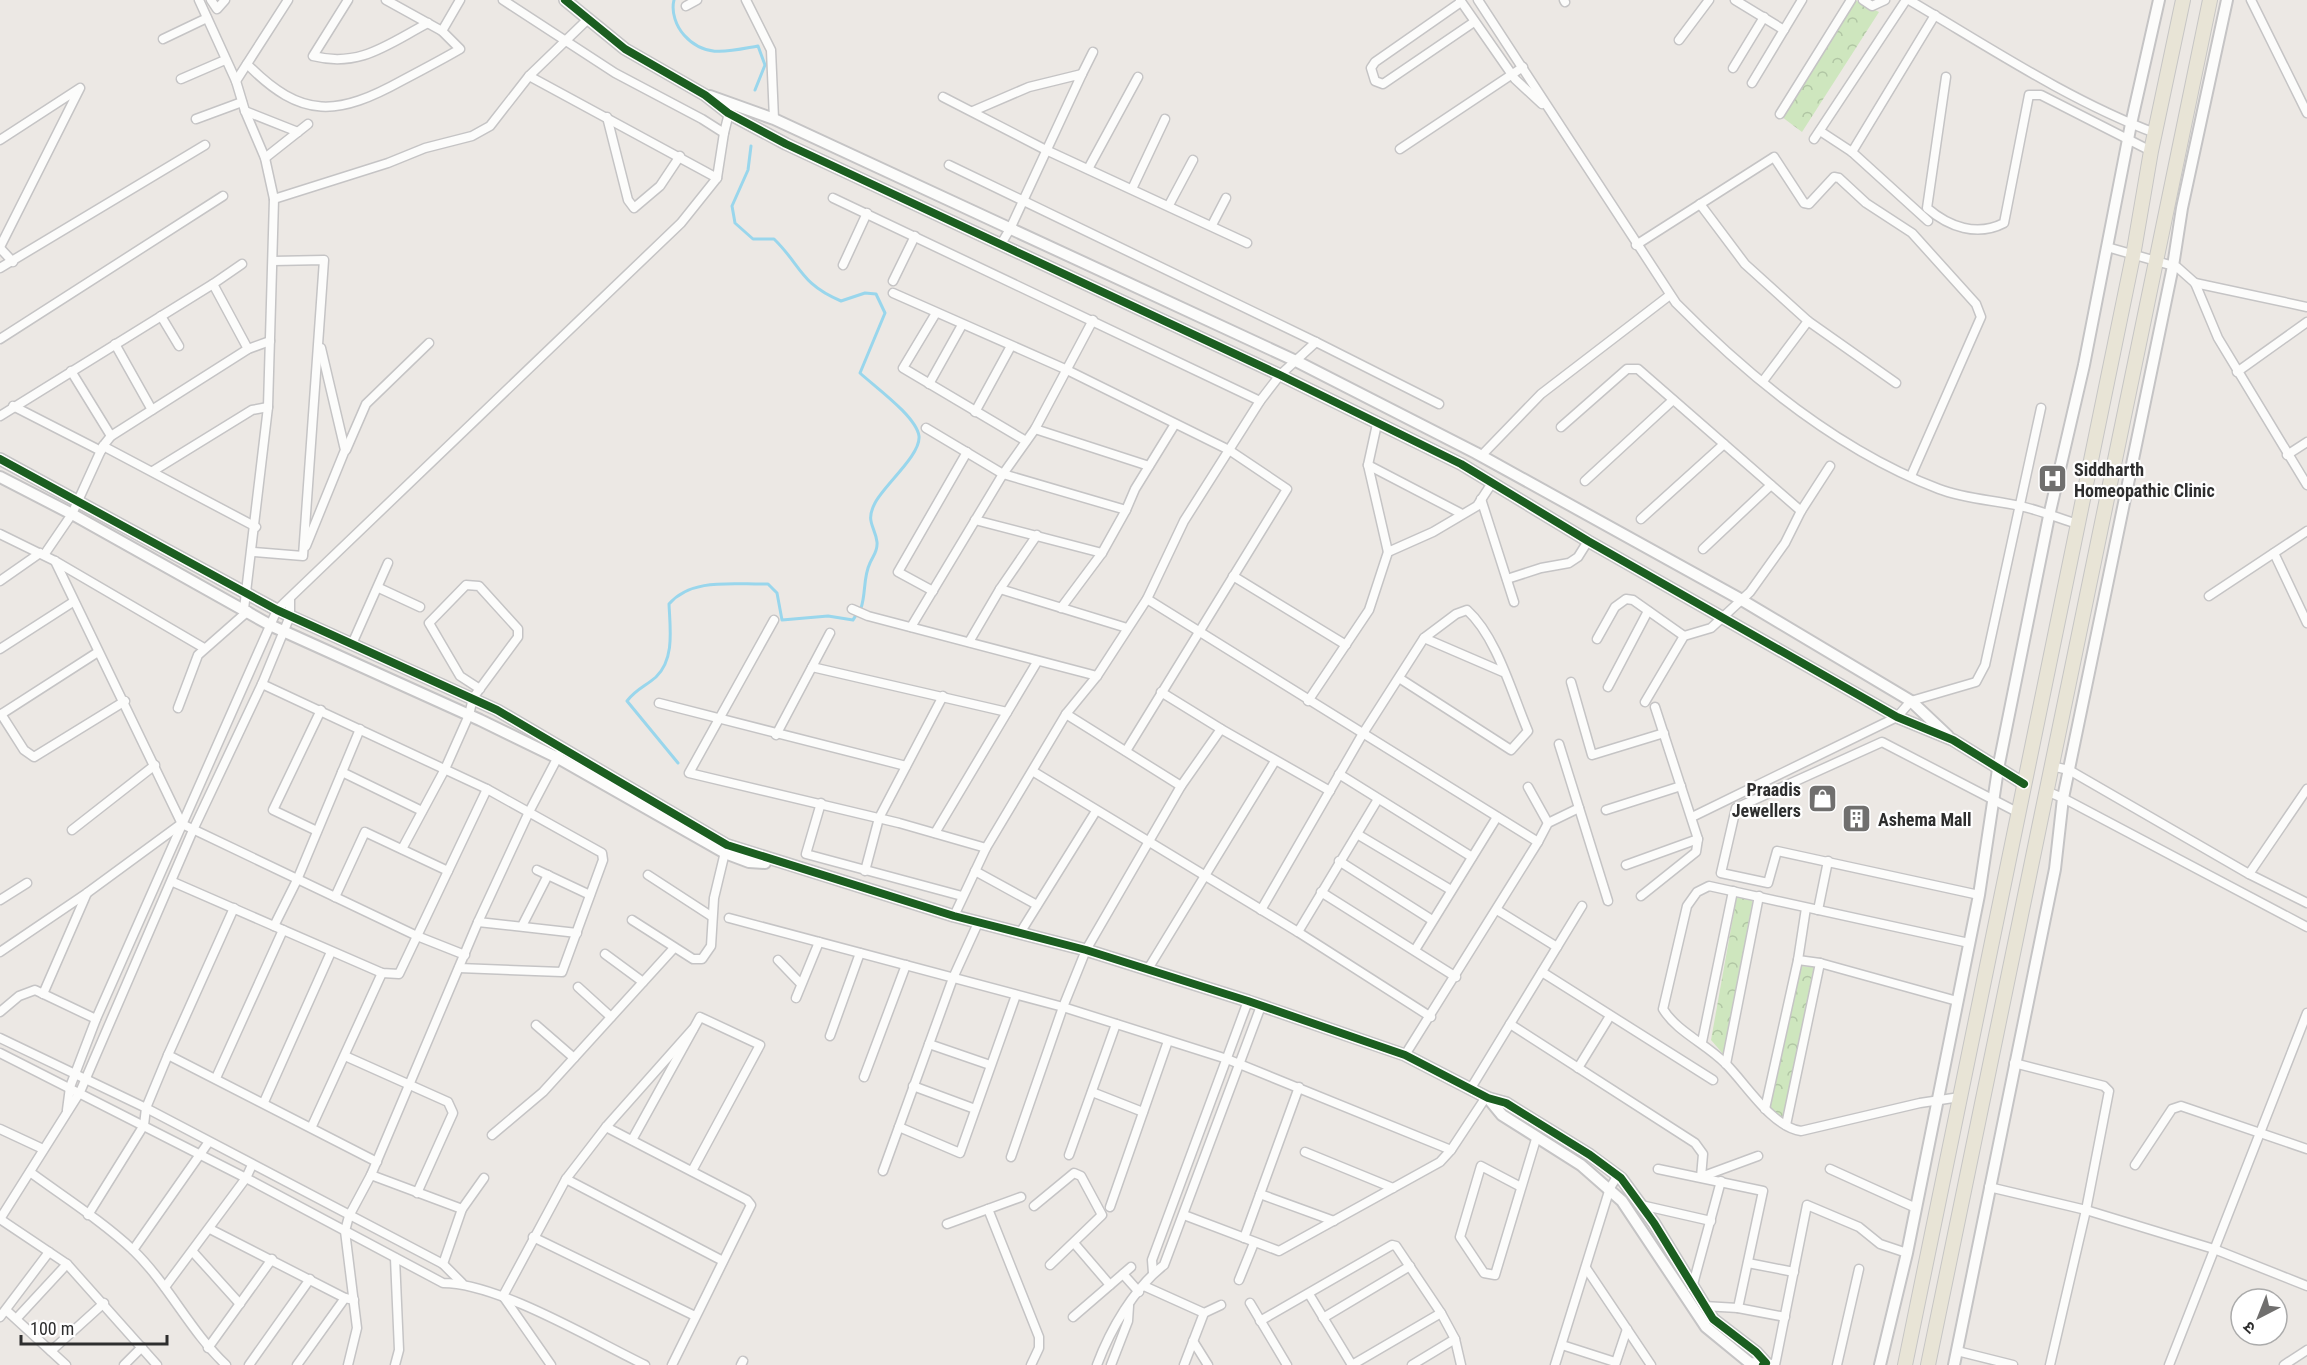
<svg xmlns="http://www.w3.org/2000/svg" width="2307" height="1365" font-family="'Roboto Condensed','Noto Sans Devanagari',sans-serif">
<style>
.park{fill:url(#park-crowns)}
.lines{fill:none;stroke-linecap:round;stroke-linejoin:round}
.stream{stroke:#99d6ec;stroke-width:3}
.minor-casing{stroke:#c5c4c5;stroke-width:11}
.tertiary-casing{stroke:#c5c4c5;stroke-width:14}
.primary-casing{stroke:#c6c5c4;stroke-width:16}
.minor{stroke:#fcfcfb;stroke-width:8}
.tertiary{stroke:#fcfcfb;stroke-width:10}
.primary{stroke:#e8e4d6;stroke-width:14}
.cycleway-casing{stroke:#fff;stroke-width:11}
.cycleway{stroke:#1b5e20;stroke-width:8}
.labels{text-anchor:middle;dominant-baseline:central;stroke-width:4.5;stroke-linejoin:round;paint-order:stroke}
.poi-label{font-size:18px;font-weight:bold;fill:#2e2e2e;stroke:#fff;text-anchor:start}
</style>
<defs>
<pattern id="park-crowns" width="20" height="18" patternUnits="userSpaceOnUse" patternTransform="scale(1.5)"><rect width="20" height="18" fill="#cee6be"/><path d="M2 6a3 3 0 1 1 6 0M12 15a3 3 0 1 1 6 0" fill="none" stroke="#b1c6a4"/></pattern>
</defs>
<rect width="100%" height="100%" fill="#ece8e4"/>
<g class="park">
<polygon points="1855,0 1879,12 1802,132 1782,117"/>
<polygon points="1737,895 1753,899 1724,1055 1711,1040"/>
<polygon points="1800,966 1814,967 1783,1119 1769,1109"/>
</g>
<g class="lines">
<g class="stream">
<path d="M674,0C671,12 676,26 684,35C705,59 730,51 758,46L765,65L755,90"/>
<path d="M678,763L627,701C636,689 646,686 656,677C675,659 670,628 669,604C692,577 735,585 768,584L777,593L782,620L828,616L853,620C855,616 859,612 861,608C866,594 863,577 870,563C873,556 878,551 877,542C875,526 865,522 875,503C884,485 921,455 919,436C916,416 875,387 860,373L885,313L876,294L865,293L841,301C800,284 801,265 774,239H753L735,223L732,206L748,170L751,146"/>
</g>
<defs>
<g id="minor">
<polyline points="199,0 236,81 245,111 265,158 274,199 268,407 244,609"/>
<polyline points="211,0 217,9 225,0"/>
<path d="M348,0L313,56C360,68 388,44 428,23"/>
<polyline points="746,0 771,50 774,119"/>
<polyline points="1460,0 1515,79 1542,104"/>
<path d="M1478,0L1676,303C1751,379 1839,451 1939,489C1965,499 1994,500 2020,506C2039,510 2058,518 2077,524"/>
<polyline points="1564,0 1565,2"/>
<polyline points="1735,0 1784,30"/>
<polyline points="1863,0 1872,6 1885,0"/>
<path d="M1909,0C1989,47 2068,100 2155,133"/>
<polyline points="2251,0 2307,113"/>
<polyline points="1461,2 1375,62 1371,68 1375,81 1383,84 1474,22"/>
<polyline points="686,6 697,0"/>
<polyline points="442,31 460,0"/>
<polyline points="163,39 207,18"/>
<polyline points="1679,40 1709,0"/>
<path d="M247,64C302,120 338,116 403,80C422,70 441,60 460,49L442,31L386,0"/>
<polyline points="1733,68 1764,17"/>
<polyline points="1082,74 1093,52"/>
<polyline points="529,76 717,178"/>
<path d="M1946,77L1927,208C1949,227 1977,237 2004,223L2029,95H2041L2151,151"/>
<polyline points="181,79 225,60"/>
<polyline points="236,81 288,0"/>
<polyline points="1752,83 1802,0"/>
<polyline points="943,97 1046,150 1247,243"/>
<polyline points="245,111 298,132"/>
<polyline points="973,111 1029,87 1082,74 1010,229 1001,244"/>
<polyline points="1780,114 1851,0"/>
<polyline points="607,117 628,200 634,208 660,186 680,156"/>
<polyline points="196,119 242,102"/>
<polyline points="1820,131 1852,152 1928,221"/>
<polyline points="724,133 730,109"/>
<polyline points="1814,139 1906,0"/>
<polyline points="0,140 80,88 0,247"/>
<polyline points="1400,149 1523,67"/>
<polyline points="1852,152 1935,15"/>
<polyline points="265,158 308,124"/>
<polyline points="949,165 1316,342 1439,404"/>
<polyline points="1088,169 1138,77"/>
<polyline points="1132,189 1165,119"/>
<polyline points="833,198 1260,401"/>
<polyline points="274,199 388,163 425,148 472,136 490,126 529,76 587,20"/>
<polyline points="1700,204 1745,264 1808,321"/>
<polyline points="1169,205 1193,160"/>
<polyline points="1212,225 1226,198"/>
<polyline points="1636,245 1774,157 1804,203 1809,204 1834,177 1839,178 1866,203 1912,233 1976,304 1981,317 1911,476"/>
<polyline points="2107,247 2177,267 2195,283 2218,338 2307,485"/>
<polyline points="0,248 13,262"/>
<polyline points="843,265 867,213"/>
<polyline points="0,268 205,145"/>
<polyline points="893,281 915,236"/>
<polyline points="2195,283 2307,307"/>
<polyline points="213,284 242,264"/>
<polyline points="893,293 1065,369 1229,450 1287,489 1126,751"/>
<polyline points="936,313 903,368 1026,441"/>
<polyline points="161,316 179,346"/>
<polyline points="0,339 223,196"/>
<polyline points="115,344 152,410"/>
<polyline points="71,371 111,436"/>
<polyline points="2237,372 2307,322"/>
<polyline points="1763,381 1808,321 1896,383"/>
<polyline points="929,384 962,325"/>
<polyline points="13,406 101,451"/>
<polyline points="975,412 1011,346"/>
<polyline points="0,416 213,284 248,349"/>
<polyline points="1561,427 1627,369 1638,369 1801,511"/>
<polyline points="926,428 1003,474 1126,510"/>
<polyline points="1035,429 1149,466"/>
<polyline points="103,446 256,527"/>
<polyline points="346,450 366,404 429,343"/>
<polyline points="2287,455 2307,442"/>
<polyline points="1481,456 1541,394 1670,295"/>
<polyline points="1368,465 1462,514"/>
<polyline points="153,471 252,410 268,407"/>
<polyline points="1585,481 1673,400"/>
<polyline points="1481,499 1514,602"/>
<polyline points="1641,519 1724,444"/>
<polyline points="975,520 1102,553"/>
<polyline points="0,534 55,561 204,648"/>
<polyline points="306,546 345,450 321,348"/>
<polyline points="1703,549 1771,485"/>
<polyline points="253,552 303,556 324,260 273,261"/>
<polyline points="1388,552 1433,532 1477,506 1492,483"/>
<polyline points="2274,553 2307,623"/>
<polyline points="44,555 72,514 103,446 111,436 248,349 270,341"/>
<polyline points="55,561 182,824 417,936 465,955"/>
<polyline points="1233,576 1346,645"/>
<polyline points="1507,579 1541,568 1569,563 1578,557 1588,541"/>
<polyline points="0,581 40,553"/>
<polyline points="379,588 420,607"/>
<polyline points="1000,589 1127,628"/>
<polyline points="933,591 898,572 967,452"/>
<polyline points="2209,596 2307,531"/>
<polyline points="1147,599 1538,842 1405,1055"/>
<polyline points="1061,608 1102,553 1126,510 1135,489 1175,424"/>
<polyline points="852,609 868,616 1097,676"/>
<polyline points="774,620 689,773 899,823 986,848"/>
<polyline points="911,627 1003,474 1035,429 1093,320"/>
<polyline points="1424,638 1503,672"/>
<polyline points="1597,639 1615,607 1626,599 1633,600 1684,636"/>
<polyline points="969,642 1000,589 1037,535"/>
<polyline points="352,644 388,563"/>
<polyline points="0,649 73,602"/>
<polyline points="812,667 830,633"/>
<polyline points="1571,682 1592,755 1664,733"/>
<polyline points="262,684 487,789 602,853 603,860 562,972 459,968"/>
<polyline points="1608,687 1648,611"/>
<polyline points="1161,692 1221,729 1330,791"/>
<polyline points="1308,701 1369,610 1388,552 1368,465 1377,424"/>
<polyline points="1645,702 1684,636 1711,628 1750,592 1785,543 1801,511 1830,466"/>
<polyline points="659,703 906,766"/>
<polyline points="178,708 198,655 248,611"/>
<polyline points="1,714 24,750 34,757 125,701"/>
<polyline points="1066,714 1181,786"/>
<polyline points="0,715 98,652"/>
<polyline points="776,735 812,667 1007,712"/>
<polyline points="2051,766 2069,770 2249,874 2307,903"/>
<polyline points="342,772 422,811"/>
<polyline points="1034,772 1298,932 1431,1017"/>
<polyline points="1339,774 1472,857"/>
<polyline points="1528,787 1548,823"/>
<polyline points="2046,791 2063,798 2307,927"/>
<polyline points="821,803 806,854 962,896"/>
<polyline points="1579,808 1608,901"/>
<polyline points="1606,810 1681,786"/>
<polyline points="1692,817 1897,717 1911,701 1976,682 1985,665 2041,408"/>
<polyline points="72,830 155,765"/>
<polyline points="317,831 273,810 321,710"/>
<polyline points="935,833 1037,662"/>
<polyline points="1357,834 1451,890"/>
<polyline points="1538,842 1548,823 1579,808 1559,744"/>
<polyline points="402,849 445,769 469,715 473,698 518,637 518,629 479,586 466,585 429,623 460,676 480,689"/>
<polyline points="1339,861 1432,920"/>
<polyline points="1626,865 1698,839"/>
<polyline points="537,870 590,895"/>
<polyline points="865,871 879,818 943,696"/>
<polyline points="975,871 1037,905"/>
<polyline points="2249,874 2307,789"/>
<polyline points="648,875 711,916"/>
<polyline points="173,882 382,973 399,974 487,789"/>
<polyline points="1321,892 1456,977"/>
<polyline points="1979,895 1777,851 1768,883 1721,873 1736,808 1882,742 2017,812"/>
<polyline points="1641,896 1696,852 1698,839 1655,707"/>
<polyline points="335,897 365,832 448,871"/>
<polyline points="0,900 27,883"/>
<path d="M1261,910L1362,735L1424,638L1456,614L1467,610C1497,637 1512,694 1528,731L1511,750L1399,678"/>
<polyline points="1497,910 1557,947"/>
<polyline points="1818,910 1828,861"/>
<polyline points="954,916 986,848 1066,714 1097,676 1147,599 1184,521 1260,401 1280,375 1316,342"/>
<polyline points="729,918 1063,1007 1227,1059 1451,1150"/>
<polyline points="632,920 693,959 702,959 711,946 714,898 726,848"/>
<polyline points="478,922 577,933"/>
<polyline points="274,926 297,880 360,729"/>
<polyline points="522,926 548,875"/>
<polyline points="1298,932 1378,799"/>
<polyline points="1020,933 1096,811"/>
<polyline points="1415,950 1497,817"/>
<polyline points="0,952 87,893 181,824"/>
<polyline points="605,954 643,982"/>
<polyline points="778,960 801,984"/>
<polyline points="1798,960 1820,963 1957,1001"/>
<polyline points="1148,969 1275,761"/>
<polyline points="1542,972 1713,1080"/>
<polyline points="578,987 611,1017"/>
<polyline points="43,994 87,893"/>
<polyline points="796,998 819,942"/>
<polyline points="0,1012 19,996 35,990 96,1019"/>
<polyline points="1510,1024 1695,1143 1703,1154 1701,1177 1758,1156"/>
<polyline points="536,1025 574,1058"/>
<polyline points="830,1036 860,953"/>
<polyline points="0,1038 146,1108 443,1264 462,1283"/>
<polyline points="1702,1042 1733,891"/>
<polyline points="929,1044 990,1065"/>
<path d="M0,1053L246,1178L443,1283C498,1283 593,1340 645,1365"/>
<polyline points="168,1055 377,1162"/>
<polyline points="345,1056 448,1102 453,1113 417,1193"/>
<polyline points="2014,1063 2104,1086 2109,1091 2086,1210 2050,1365"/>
<polyline points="1726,1064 1759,896"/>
<polyline points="1578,1068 1610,1016"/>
<polyline points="864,1077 906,965"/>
<polyline points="216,1078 283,930"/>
<polyline points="913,1086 975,1109"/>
<polyline points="1471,1088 1582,906"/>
<polyline points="1092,1092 1143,1112"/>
<path d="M1960,1097L1920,1103L1801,1131C1772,1127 1746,1084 1726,1064C1707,1044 1677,1032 1663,1009L1687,906L1697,892L1709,886L1969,943"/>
<polyline points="264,1102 331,952"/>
<polyline points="1765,1109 1798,960 1806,908"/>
<polyline points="67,1110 70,1087 96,1019 277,610 681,223 717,178 724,133 702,119 615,73 503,0"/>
<polyline points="1786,1125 1820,963"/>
<polyline points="312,1126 382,973"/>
<polyline points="606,1127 747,1200 751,1205 672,1365"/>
<polyline points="899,1127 960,1153 1016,995"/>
<polyline points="0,1129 43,1149"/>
<polyline points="492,1135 543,1092 674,948"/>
<polyline points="632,1140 700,1017 760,1045 692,1171"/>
<polyline points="1305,1152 1393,1188"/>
<polyline points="1069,1155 1116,1024"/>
<polyline points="1011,1157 1063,1007 1086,950 1181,786 1221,729"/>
<polyline points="2135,1165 2172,1109 2181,1106 2307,1149"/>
<polyline points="1658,1169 1763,1191 1738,1308"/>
<polyline points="1830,1169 1916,1208"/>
<polyline points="883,1171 953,978 978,923"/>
<path d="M30,1172C64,1197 102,1221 133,1250C169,1285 190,1331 226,1365"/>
<polyline points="371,1175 462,1209"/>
<polyline points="566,1179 723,1261"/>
<polyline points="1521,1187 1481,1166 1460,1237 1484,1273 1495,1275 1536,1139"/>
<polyline points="1989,1187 2086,1210 2214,1249 2307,1286"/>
<polyline points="1260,1194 1334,1221"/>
<polyline points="1641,1205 1711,1221"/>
<polyline points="1034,1206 1074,1173 1081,1176 1102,1215 1050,1265"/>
<polyline points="1110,1207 1168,1041"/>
<polyline points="988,1209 1039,1337 1039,1348 1031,1365"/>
<polyline points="88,1215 144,1125 146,1108 168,1055 234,908"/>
<polyline points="1184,1215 1279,1251 1440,1162 1451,1150 1486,1097"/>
<polyline points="0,1219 80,1092 193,830 262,684 290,616 290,600"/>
<polyline points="0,1219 67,1264 157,1365"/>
<polyline points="947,1224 1021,1197"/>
<polyline points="210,1229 345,1298 354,1300"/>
<polyline points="533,1237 695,1316"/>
<polyline points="1244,1238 1299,1087"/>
<polyline points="1074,1243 1110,1285"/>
<polyline points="133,1250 208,1143"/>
<polyline points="193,1252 240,1304"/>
<polyline points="1748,1263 1794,1272"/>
<polyline points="443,1264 462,1209 484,1178"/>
<polyline points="1586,1268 1651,1365"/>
<polyline points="1153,1273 1152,1260 1248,1001"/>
<polyline points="1123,1274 1139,1292"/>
<polyline points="1239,1280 1254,1243"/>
<polyline points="1144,1286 1204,1313 1221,1305"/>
<polyline points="165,1287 246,1178 252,1165"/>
<polyline points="1692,1288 1721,1181"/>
<polyline points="1309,1294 1352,1365"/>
<polyline points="1250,1303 1287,1365"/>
<polyline points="1704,1306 1738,1308 1785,1317"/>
<polyline points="6,1310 66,1365"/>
<polyline points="0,1317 49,1252"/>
<polyline points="1073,1317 1131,1267"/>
<polyline points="17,1318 67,1264"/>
<polyline points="1323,1318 1410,1266"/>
<polyline points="1260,1321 1392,1245 1396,1246 1441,1313 1455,1339 1461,1365"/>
<polyline points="1193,1341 1208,1365"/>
<polyline points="1562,1345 1615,1362"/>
<polyline points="208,1348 272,1259"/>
<polyline points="51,1351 104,1303"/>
<polyline points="1957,1351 2013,1365"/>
<polyline points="124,1365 142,1347"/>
<polyline points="249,1365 310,1279"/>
<polyline points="297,1365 345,1298"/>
<polyline points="348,1365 357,1328 345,1231 349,1216 371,1175 478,922 529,812 560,753"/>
<polyline points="395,1365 399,1350 395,1258"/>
<polyline points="551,1365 503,1296 566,1179 606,1127 693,1029"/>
<polyline points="741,1365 743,1361"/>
<path d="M1097,1365C1110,1330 1134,1288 1164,1265L1261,1006"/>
<polyline points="1111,1365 1128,1321 1129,1306"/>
<polyline points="1184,1365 1204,1313"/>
<polyline points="1352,1365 1441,1313"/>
<polyline points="1412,1365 1455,1339"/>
<polyline points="1555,1365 1610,1188 1618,1175"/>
<polyline points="1615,1365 1627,1329"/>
<polyline points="1775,1365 1807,1205 1859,1227 1880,1244 1907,1253"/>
<polyline points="1837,1365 1859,1269"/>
<polyline points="2169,1365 2307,1013"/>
<polyline points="2284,1365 2307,1350"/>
</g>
<g id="tertiary">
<polyline points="565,0 625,49 705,95 728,113 786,144 1280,375 1461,464 1588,541 1897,717 1953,740 2024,784"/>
<polyline points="710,96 774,119 1296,361 1476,453 1740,599 1911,701 1948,736"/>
<polyline points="0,459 277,610 497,710 727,845 954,916 1086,950 1248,1001 1405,1055 1488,1098 1506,1103 1590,1155 1621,1178 1654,1223 1713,1319 1756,1352 1766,1363"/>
<polyline points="0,477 72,514 272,626 480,720 558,758 725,853 749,862 765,863"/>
<polyline points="1488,1098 1502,1115 1581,1165 1622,1201 1706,1327 1750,1363 1773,1365"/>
<polyline points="1880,1365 1907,1253 1979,895 1998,769 2049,516 2084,365 2131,124 2159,0"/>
<polyline points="1954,1365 2055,869 2063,798 2173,266 2182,208 2227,0"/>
</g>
<g id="primary">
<polyline points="1905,1365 2133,256 2151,151 2183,0"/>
<polyline points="1928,1365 2210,0"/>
</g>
</defs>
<use href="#minor" class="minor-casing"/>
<use href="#tertiary" class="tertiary-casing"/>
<use href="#primary" class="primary-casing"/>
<use href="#minor" class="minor"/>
<use href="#tertiary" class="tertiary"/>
<use href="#primary" class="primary"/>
<defs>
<g id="cycleway">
<polyline points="565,0 625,49 705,95 728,113 786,144 1280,375 1461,464 1588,541 1897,717 1953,740 2024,784"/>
<polyline points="0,459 277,610 497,710 727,845 954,916 1086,950 1248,1001 1405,1055 1488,1098 1506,1103 1590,1155 1621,1178 1654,1223 1713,1319 1756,1352 1766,1363 1763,1365"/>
</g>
</defs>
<use href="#cycleway" class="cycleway-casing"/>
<use href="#cycleway" class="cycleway"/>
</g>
<defs>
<symbol id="hospital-square" viewBox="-11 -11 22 22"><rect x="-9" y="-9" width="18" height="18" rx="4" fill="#706f6e" stroke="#fff"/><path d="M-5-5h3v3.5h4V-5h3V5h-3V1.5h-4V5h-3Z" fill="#fff"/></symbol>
<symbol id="shop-square" viewBox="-11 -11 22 22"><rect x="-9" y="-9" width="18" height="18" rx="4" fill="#706f6e" stroke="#fff"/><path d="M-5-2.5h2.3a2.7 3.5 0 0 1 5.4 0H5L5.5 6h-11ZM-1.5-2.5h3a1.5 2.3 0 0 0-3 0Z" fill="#fff"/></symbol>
<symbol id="building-square" viewBox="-11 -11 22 22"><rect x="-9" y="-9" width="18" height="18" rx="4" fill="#706f6e" stroke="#fff"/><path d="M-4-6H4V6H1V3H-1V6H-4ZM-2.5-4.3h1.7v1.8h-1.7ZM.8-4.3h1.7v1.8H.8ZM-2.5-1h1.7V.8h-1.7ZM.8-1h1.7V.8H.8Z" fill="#fff"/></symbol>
</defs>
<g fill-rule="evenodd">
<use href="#hospital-square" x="2036" y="462" width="33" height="33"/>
<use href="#shop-square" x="1806" y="782" width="33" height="33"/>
<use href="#building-square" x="1840" y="802" width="33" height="33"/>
</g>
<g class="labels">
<g class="poi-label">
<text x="2074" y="469">Siddharth<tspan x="2074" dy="21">Homeopathic Clinic</tspan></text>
<text x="1801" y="789" text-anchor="end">Praadis<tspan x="1801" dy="21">Jewellers</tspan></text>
<text x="1878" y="819">Ashema Mall</text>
</g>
</g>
<g transform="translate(2259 1317) rotate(222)"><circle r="28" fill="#ffffff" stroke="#ababab" stroke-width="1.5"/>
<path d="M0-4.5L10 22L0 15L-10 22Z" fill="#706f6e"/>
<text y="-9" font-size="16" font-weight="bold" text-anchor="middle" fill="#2e2e2e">उ</text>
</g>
<path d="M21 1335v9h146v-9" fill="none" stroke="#2e2e2e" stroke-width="3"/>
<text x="30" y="1335" font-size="18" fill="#2e2e2e" stroke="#ffffff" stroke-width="4.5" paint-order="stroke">100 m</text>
</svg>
